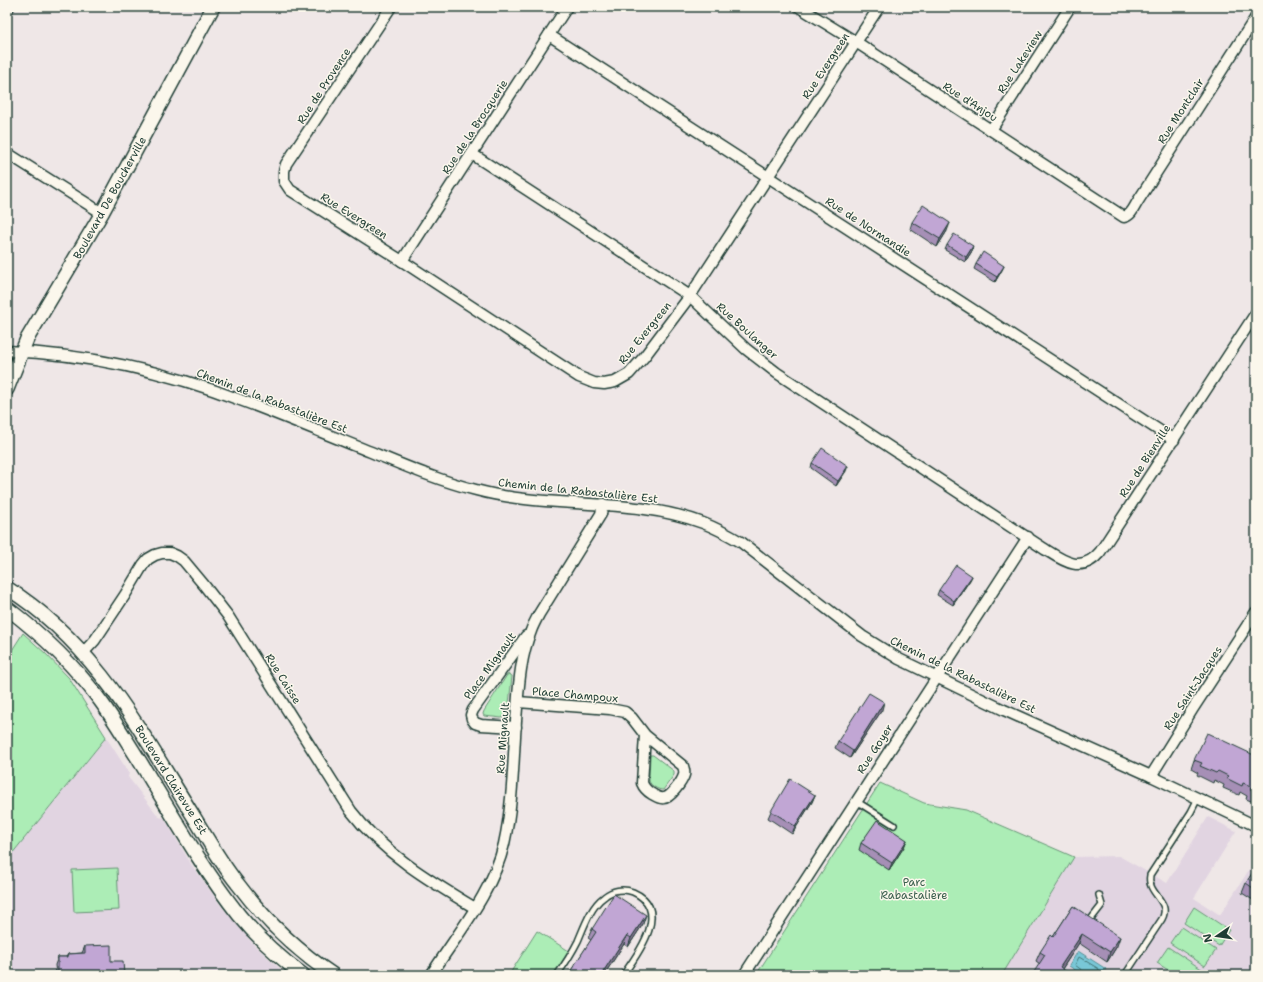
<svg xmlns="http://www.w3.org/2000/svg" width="1263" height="982" font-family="'Shantell Sans',sans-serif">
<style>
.built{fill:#e1d4e1}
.green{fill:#acedb6;stroke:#669575}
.water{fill:#79c7d7;stroke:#559096}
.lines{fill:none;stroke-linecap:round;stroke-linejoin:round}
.shore{stroke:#437475;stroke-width:1}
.service-casing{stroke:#1f3d34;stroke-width:8}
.minor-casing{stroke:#1f3d34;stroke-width:13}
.tertiary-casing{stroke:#1f3d34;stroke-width:16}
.service{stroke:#fbf7ec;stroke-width:5}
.minor{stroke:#fbf7ec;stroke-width:10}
.tertiary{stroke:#fbf7ec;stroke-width:13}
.wall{fill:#a68fb6;stroke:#1f3d34}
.shaded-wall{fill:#877494;stroke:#1f3d34}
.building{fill:#c1a6d4;stroke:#1f3d34}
.labels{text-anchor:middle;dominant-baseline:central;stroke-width:3;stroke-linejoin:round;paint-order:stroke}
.street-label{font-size:11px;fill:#1f3d34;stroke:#fbf7ec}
.park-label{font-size:11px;fill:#3b604e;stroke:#fbf7ec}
</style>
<rect width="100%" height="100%" fill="#efe7e7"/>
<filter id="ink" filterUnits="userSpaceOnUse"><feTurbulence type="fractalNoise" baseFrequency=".025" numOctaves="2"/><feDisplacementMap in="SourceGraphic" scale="8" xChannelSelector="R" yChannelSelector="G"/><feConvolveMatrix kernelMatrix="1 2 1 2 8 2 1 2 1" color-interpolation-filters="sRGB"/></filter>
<g filter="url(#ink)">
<g class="built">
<polygon points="106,737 129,773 128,777 159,817 164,818 191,864 221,906 254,945 287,975 7,975 7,860"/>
<polygon points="1208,817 1236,831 1194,898 1220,915 1256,859 1256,975 1002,975 1074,857 1119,856 1167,883"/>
</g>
<g class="green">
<polygon points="23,633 45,653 69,678 106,737 7,860 7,658"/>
<polygon points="509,674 512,676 508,713 502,718 484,716 483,714 484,711 507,675"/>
<path d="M650,755H653L674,771V775L663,790C658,790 651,786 649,781Z"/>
<polygon points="880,783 924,803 966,810 1074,857 1002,975 756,975"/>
<polygon points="117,868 119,910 74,912 72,870"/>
<polygon points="1194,907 1229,930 1219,946 1184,923"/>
<polygon points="1181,927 1216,950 1205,966 1170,943"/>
<polygon points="537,931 569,951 553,975 509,975"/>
<polygon points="1168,947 1203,970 1199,975 1176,975 1157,963"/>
</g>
<polygon class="water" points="1078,951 1106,969 1101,975 1083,975 1069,966"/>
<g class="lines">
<polyline class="shore" points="1085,975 1083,971 1075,965 1079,957 1099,969 1098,975"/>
<defs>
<g id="service">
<polyline points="856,801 894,825"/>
<polyline points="1088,923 1102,905 1099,895"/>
<path d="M557,975C565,964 572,953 578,941C584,927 591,906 604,897C612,890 623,888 633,892C672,909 638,954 623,975"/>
<path d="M1125,975L1162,919C1172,901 1146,894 1150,875L1191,812L1198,798"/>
</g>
<g id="minor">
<polyline points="391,7 286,164 284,171 284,181 290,190 402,261 579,377 594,383 604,384 615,382 629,374 644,357 690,296 879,7"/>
<path d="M799,7L856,42L1124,217C1132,215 1134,207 1138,201L1256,17"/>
<polyline points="7,10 9,7"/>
<polyline points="549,35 1174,440"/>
<polyline points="991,130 1070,7"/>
<polyline points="7,153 102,213"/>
<path d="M472,154L690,296L746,349L777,373L1043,548C1062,560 1081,575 1100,552L1256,313"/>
<polyline points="402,261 567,7"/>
<path d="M7,351C87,354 168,372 243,401C286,417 328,435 371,452C405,466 440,481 476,490C550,510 630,496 703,523C716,528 729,535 741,542L862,636L899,659L1004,710L1151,776L1256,826"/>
<path d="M83,653L95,640L125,595L143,565L148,559L155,555L162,553H170L177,556L184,561L204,585L228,616L351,811C383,853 430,881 475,908"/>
<path d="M518,702L610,709L625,712L632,718L645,735L683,766C684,769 685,772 684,775C682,782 670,798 664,798C659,799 656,796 652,794C647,791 644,788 642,783L645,735"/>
<polyline points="516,727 481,725 475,723 472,719 471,715 473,710 526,636"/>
<polyline points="1151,776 1192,710 1256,612"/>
<path d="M431,975C457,934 493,892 504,844C514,799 513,753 517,708C519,682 521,655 531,631C533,625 536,620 539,614L601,514L603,504"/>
<polyline points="744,975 1028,537"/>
</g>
<g id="tertiary">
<polyline points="7,389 27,339 102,213 213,7"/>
<path d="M7,588C95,643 141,732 194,817C208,840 221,863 237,883C264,919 296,950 333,975"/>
<path d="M7,608C41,634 74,665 99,699C114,719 126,740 139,760C171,812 201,867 239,915C257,937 280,958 303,975"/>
</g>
</defs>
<use href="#service" class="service-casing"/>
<use href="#minor" class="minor-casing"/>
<use href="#tertiary" class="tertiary-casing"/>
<use href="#service" class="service"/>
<use href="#minor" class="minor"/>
<use href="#tertiary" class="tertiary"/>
</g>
<g class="wall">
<polygon points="912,222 947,231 937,247 910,229"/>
<polygon points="947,245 973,246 972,251 965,262 945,250"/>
<polygon points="976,264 1004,266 1002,270 995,282 974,269"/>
<polygon points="812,463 846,471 836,486 811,468"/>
<polygon points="972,576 970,580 953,605 937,595 939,590"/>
<polygon points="882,710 850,758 835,748 838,741"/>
<polygon points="1256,756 1256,803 1246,799 1247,796 1240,792 1239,795 1223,788 1224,785 1214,780 1213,783 1197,775 1198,773 1191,769 1194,760"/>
<polygon points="815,795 812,802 792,834 768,818 771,811"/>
<polygon points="907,840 904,847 889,870 859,850 861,843"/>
<polygon points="1256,867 1256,902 1242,893 1246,883"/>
<polygon points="1073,906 1117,946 1107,962 1079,943 1062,969 1040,964 1036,961 1040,952 1053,937"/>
<polygon points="643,924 628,947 624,944 604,975 568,975 591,940 588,938 592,929"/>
<polygon points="85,946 111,961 124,975 56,975 55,965 58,957 66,957 68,954 82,953"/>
</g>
<g class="shaded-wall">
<polygon points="950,223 947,231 937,247 940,239"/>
<polygon points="973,246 972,251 965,262 966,257"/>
<polygon points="1004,266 1002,270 995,282 997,277"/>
<polygon points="848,466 846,471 836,486 838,481"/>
<polygon points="972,576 970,580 953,605 954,601"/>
<polygon points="884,702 882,710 850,758 853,751"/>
<polygon points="815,795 812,802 792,834 795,826"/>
<polygon points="907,840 904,847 889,870 892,863"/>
<polygon points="646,915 643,924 628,947 631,938"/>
<polygon points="1082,934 1079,943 1058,975 1060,967"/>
<polygon points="627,935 624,944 604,975 601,975"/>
<polygon points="1120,937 1117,946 1107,962 1110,952"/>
</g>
<g class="building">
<polygon points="923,205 950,223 940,239 912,222"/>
<polygon points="954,234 973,246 966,257 947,245"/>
<polygon points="983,252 1004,266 997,277 976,264"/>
<polygon points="822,448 848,466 838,481 812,463"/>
<polygon points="956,565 972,576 954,601 939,590"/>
<polygon points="869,693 884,702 853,751 838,741"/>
<polygon points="1207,733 1256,756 1256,792 1250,789 1251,786 1243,783 1242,786 1226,778 1228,776 1218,771 1216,773 1200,766 1202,763 1194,760"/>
<polygon points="790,779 815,795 795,826 771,811"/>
<polygon points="877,820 907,840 892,863 861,843"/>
<polygon points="1256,867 1256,890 1246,883"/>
<polygon points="614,894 646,915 631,938 627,935 601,975 568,975 596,932 592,929"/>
<polygon points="1073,906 1120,937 1110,952 1082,934 1060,967 1071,975 1032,975 1045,955 1040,952 1051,935 1053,937"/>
<polygon points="111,945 111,961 123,961 124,975 58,975 58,957 68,957 68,954 85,953 85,946"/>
</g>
</g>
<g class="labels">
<g class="street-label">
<text transform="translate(1020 62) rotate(-57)">Rue Lakeview</text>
<text transform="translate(826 66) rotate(-57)">Rue Evergreen</text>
<text transform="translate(324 86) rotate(-57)">Rue de Provence</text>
<text transform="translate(970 102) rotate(33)">Rue d'Anjou</text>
<text transform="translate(1181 111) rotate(-57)">Rue Montclair</text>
<text transform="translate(475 127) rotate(-57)">Rue de la Brocquerie</text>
<text transform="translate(110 198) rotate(-61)">Boulevard De Boucherville</text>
<text transform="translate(354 216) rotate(32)">Rue Evergreen</text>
<text transform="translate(868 227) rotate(33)">Rue de Normandie</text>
<text transform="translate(747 331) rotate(42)">Rue Boulanger</text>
<text transform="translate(645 333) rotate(-51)">Rue Evergreen</text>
<text transform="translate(272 401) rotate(21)">Chemin de la Rabastalière Est</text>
<text transform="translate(1145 461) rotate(-57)">Rue de Bienville</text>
<text transform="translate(578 491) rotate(6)">Chemin de la Rabastalière Est</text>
<text transform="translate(490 666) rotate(-54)">Place Mignault</text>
<text transform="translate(963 675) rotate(26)">Chemin de la Rabastalière Est</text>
<text transform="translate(283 679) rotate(58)">Rue Caisse</text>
<text transform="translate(1193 688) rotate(-57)">Rue Saint-Jacques</text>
<text transform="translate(575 695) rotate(5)">Place Champoux</text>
<text transform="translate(503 738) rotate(-86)">Rue Mignault</text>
<text transform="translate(875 749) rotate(-57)">Rue Goyer</text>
<text transform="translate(171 780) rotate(58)">Boulevard Clairevue Est</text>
</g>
<g class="park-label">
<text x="914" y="882">Parc<tspan x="914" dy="13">Rabastalière</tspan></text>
</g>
</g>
<rect width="1263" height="982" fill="none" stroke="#fbf7ec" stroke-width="24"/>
<rect x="12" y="12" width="1239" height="958" fill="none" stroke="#1f3d34" stroke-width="1.5" filter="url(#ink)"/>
<g transform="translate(1217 936) rotate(257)" stroke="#fbf7ec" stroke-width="3" paint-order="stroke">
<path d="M0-3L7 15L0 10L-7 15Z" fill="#1f3d34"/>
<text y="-6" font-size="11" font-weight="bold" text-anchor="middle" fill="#1f3d34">N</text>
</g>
</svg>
